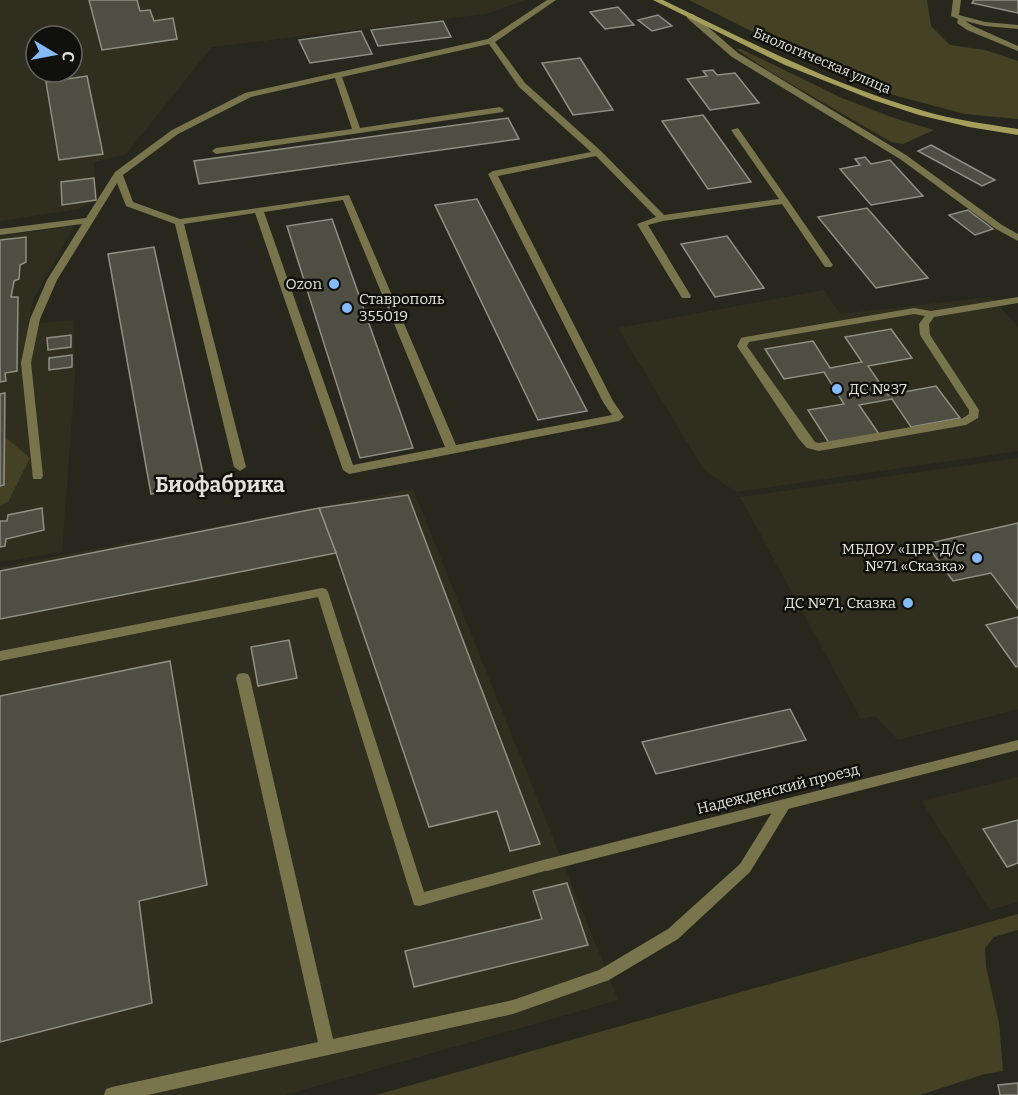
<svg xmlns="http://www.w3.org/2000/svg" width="1018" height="1095" font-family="Bitter,serif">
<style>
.built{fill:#302f1f;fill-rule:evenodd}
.green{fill:#454124}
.building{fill:#4f4e43;stroke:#908f84;stroke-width:1.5}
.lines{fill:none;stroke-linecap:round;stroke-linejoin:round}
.lane{fill:#78744b;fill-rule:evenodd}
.street{fill:#78744b;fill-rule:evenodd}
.secondary{fill:#a69f5c;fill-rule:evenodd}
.poi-dot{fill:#85bbfb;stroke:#10100c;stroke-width:2}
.labels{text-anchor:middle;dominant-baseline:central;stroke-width:5;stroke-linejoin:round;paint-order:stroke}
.far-street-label{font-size:14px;fill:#e1e1da;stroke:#10100c}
.poi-label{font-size:15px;fill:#e1e1da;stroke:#10100c;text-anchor:end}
.street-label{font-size:15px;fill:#e1e1da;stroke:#10100c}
.district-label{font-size:21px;font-weight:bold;fill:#e1e1da;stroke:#10100c}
</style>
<rect width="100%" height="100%" fill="#28271e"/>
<g class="built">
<path d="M0,0H526L486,14L212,47L126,154L94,162L96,200L79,209L0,221ZM36,36H72V72H36Z"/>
<polygon points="74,226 33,300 28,324 74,320 75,376 62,552 0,562 0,236"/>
<polygon points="824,290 840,314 991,297 1018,327 1018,451 736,492 704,470 618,328"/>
<polygon points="1018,458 1018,709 898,740 875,716 861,719 740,497"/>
<polygon points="413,489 618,1000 285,1095 0,1095 0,567"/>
<polygon points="1018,777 1018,902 990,910 922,801"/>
</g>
<g class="green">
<polygon points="689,0 927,0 931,26 950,45 985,50 1018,61 1018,119 965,114 897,96 824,67"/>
<polygon points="736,49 741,49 842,98 894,118 934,130 903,144 891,142 769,71"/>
<polygon points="0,433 30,458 8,502 0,505"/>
<polygon points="1018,914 1018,930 994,937 985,948 986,967 999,1023 1003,1071 985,1074 920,1095 376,1095"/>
</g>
<g class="building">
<polygon points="89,0 137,0 140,11 150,10 154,21 173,18 177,39 102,50"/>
<polygon points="974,0 1018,0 1018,13 972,3"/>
<polygon points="618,7 634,25 605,29 590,12"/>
<polygon points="658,15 672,26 652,31 638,20"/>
<polygon points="443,21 451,37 378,46 371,30"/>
<polygon points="361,31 372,54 310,63 299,40"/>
<polygon points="580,58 613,110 573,115 542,63"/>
<polygon points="713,70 717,75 735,73 759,103 710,110 687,79 707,76 703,71"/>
<polygon points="87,76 103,154 59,160 46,82"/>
<polygon points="703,115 751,182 708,189 662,121"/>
<polygon points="508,118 519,139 199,184 194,161"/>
<polygon points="931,145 995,180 982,186 918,151"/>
<polygon points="865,157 871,164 890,160 923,196 871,205 840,169 860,165 855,159"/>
<polygon points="94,178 96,200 62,205 61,182"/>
<polygon points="477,199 587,411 538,420 435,205"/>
<polygon points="867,208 928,278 876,288 818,217"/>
<polygon points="968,210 993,229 975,235 949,215"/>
<polygon points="332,219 413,448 360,458 287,226"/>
<polygon points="727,236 764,288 715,297 681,244"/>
<polygon points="26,237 26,262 20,265 19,279 14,281 11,297 18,297 17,371 5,373 6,381 0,382 0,240"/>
<polygon points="154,247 205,483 151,494 108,254"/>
<polygon points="891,329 912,358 868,366 888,395 936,386 960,418 911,427 892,399 859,405 879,434 829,443 808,410 844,404 824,372 784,379 765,349 813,341 830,368 862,362 845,337"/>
<polygon points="71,335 71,347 48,350 47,338"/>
<polygon points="72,355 72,367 49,370 49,358"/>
<polygon points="5,393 4,485 0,486 0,394"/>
<polygon points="408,495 540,844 510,851 497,811 429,827 336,553 319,508"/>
<polygon points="42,508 44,530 6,539 5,546 0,547 0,521 7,521 8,515"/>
<polygon points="319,508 336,553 0,619 0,571"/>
<polygon points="1018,523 1018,609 991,573 953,581 926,544"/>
<polygon points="1018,617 1018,666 1016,667 986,625"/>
<polygon points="289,640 297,678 258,686 251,647"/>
<polygon points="170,661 207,885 139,901 152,1003 0,1042 0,696"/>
<polygon points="790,709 806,740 656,774 642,742"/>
<polygon points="1018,820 1018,863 1007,867 983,829"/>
<polygon points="567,883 588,945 414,987 405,951 542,919 533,891"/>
<polygon points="1018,1083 1018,1095 1000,1095 998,1085"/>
</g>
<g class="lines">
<g class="lane">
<path d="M547,0H556L495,42L525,83L601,151L664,215L779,199L731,130L738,128L833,265L831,267H825L782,204L663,221L648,225L691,296L690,298H682L637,224L656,217L596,156L498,176L613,401L624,417L619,421L349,474L343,470L255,213L184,224L246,467L240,471L234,467L175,224L126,206L117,183L57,280L40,319L31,363L43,476L41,479H33L21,363L30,319L47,280L82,224L0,235V229L86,218L115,172L172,130L245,93L488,39ZM489,44L519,87L591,152L493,171L488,174L603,402L612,415L456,445L349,195L180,219L133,202L123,175L178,134L251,97L335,78L352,129L216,148L212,151L216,154L503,112L504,110L500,107L360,128L342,77ZM343,200L445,447L353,465L264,212Z"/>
<polygon points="953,0 961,0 959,15 985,22 1018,25 1018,29 985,26 965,21 973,26 1018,46 1018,51 967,30 957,23 958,19 951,16"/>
<polygon points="687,14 693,14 738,53 906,155 1002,225 1018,234 1018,241 996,229 900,159 732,57 687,18"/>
<path d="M1018,297V303L934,317L929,324L930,335L979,410L978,418L966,425L819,451L807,448L799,439L737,346L741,338L745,337L914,308L931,311ZM914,314L925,316L919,324L920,335L969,410V414L963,418L819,443L815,442L747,346L749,342Z"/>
<polygon points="322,588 326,589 328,592 424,892 547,859 552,861 554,865 552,869 419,906 414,905 318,597 0,661 0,651"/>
<polygon points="243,673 248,674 250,678 333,1039 513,1000 599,970 668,929 740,864 779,801 784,799 789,801 791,805 750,872 678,939 609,980 513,1014 148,1095 104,1095 106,1089 112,1087 318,1042 236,678 238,674"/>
</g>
<polygon class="street" points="1018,740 1018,750 547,871 542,869 540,865 542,861 547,859"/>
<path class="secondary" d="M653,0H663C748,41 833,85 924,111C955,120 986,124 1018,129V135L969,127L919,115L873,100L785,65Z"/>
</g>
<g class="poi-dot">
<circle cx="334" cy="284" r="6"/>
<circle cx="347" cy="308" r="6"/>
<circle cx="837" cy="389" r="6"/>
<circle cx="977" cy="558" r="6"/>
<circle cx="908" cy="603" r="6"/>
</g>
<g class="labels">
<g class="far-street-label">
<text transform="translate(822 61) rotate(23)">Биологическая улица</text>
</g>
<g class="poi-label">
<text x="322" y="284">Ozon</text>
<text x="359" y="299" text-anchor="start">Ставрополь<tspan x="359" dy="17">355019</tspan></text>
<text x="849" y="389" text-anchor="start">ДС №37</text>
<text x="965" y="549">МБДОУ «ЦРР-Д/С<tspan x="965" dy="17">№71 «Сказка»</tspan></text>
<text x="896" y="603">ДС №71, Сказка</text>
</g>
<g class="street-label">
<text transform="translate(778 789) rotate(-14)">Надежденский проезд</text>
</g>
<g class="district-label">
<text x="220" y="485">Биофабрика</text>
</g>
</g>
<g transform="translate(54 54) rotate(100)"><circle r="28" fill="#10100c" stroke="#64645e" stroke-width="1.5"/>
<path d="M0-4.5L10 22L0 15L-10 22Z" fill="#85bbfb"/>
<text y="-9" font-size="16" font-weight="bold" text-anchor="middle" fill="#e1e1da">С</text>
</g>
</svg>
